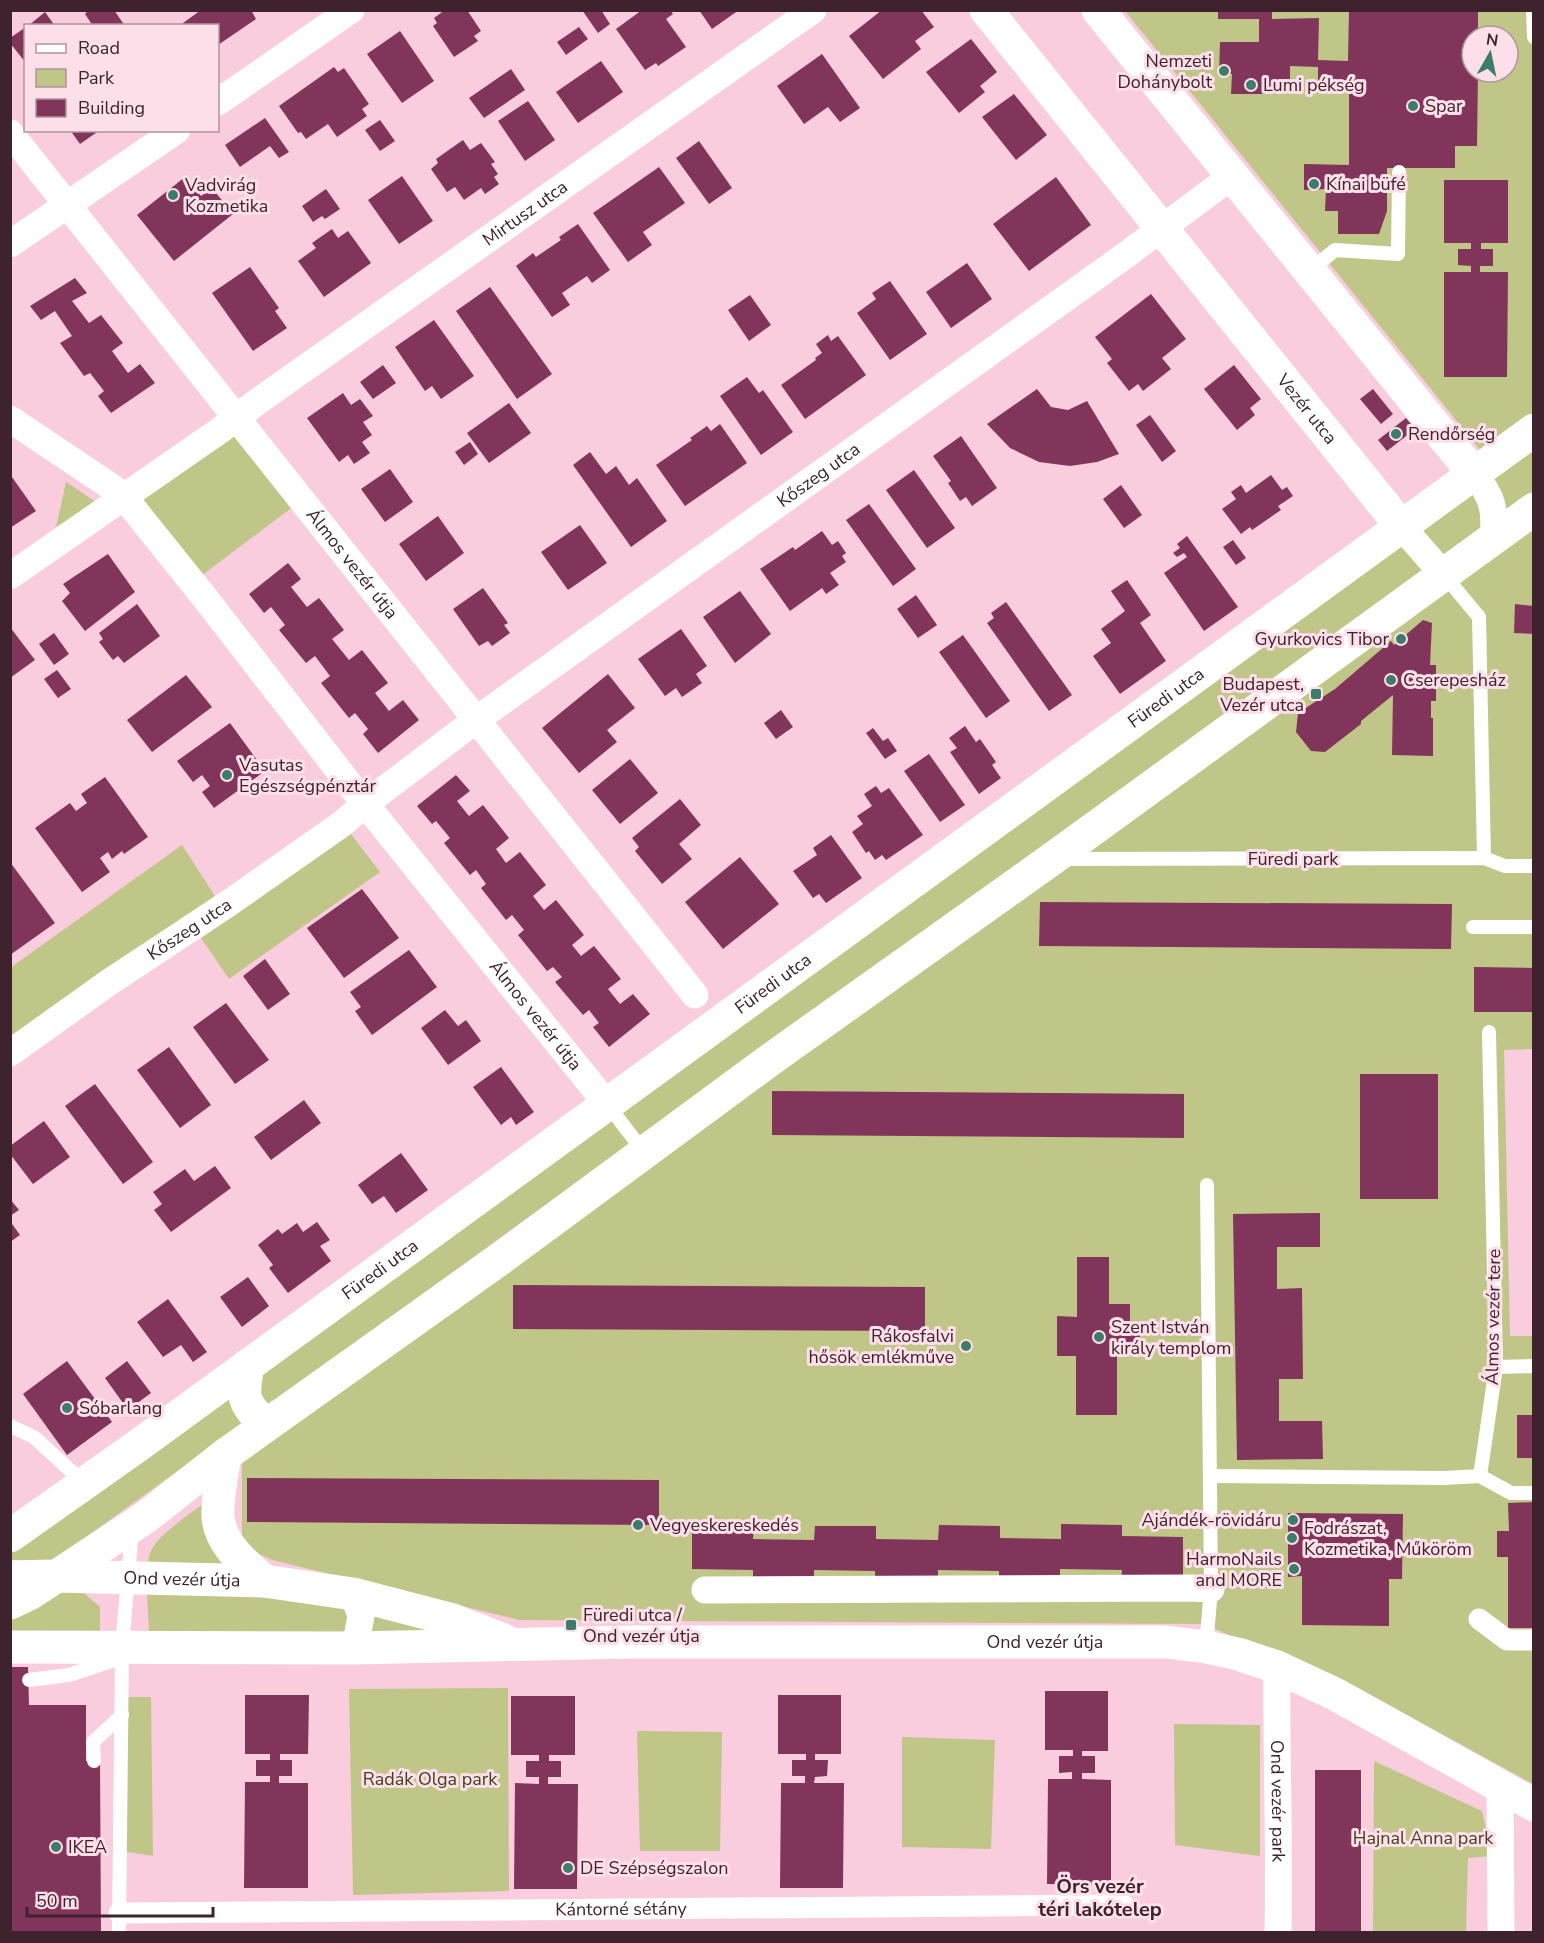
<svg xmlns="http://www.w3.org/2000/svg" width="1544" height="1943" font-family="'Nunito Sans',sans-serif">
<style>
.green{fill:#c0c687;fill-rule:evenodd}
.building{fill:#81355a}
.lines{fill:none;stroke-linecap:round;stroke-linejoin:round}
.service{stroke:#fff;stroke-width:14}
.pedestrian{stroke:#fff;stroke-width:21}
.minor{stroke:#fff;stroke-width:27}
.tertiary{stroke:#fff;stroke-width:33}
.secondary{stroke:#fff;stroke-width:33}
.poi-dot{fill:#3d7c6a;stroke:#fddfea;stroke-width:2}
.labels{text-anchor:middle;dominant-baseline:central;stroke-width:6;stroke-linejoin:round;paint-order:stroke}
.poi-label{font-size:18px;fill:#3e232f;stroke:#fddfea;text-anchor:start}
.street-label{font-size:18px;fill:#3e232f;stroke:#fddfea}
.park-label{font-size:18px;fill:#40431d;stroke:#fddfea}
.neighbourhood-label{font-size:20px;font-weight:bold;fill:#3e232f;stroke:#fddfea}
</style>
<rect width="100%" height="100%" fill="#f9cdde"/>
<g class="green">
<path d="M1125,11H1533V413L1481,451ZM1472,36H1508V72H1472Z"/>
<polygon points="237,417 302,500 193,582 132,508"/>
<polygon points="1533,445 1533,491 53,1561 11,1560 10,1547"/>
<polygon points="66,482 99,504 55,527 57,523"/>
<polygon points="1533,522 1533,1049 1504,1050 1510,1336 1534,1336 1533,1784 1371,1695 1203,1624 519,1620 272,1560 242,1546 242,1453"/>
<polygon points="351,834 380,872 229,979 201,938"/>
<polygon points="182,845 215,896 11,1039 10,968"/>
<path d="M221,1492L238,1557L517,1646L150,1647C149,1626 144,1570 150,1553C157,1533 203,1505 221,1492Z"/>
<polygon points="68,1588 85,1594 100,1607 100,1634 11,1633 11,1618"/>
<polygon points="508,1688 509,1891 353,1895 349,1689"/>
<polygon points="122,1697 151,1697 153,1856 121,1851"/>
<polygon points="1174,1724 1260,1725 1260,1856 1175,1845"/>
<polygon points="637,1731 722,1732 720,1851 640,1851"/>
<polygon points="902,1737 995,1740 991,1849 902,1847"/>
<polygon points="1374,1761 1482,1811 1492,1856 1468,1858 1466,1932 1373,1932"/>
</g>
<g class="building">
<polygon points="89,10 114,10 125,26 93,26 85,14"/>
<polygon points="201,10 251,10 256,19 218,45 218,26 179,26"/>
<polygon points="445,10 467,10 481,31 474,36 478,41 454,57 433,26 437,23 434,18"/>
<polygon points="582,10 601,10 610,24 598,33"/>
<polygon points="642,10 670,10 673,14 666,19 686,47 658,66 656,63 645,70 616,29"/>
<polygon points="699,10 739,10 712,29"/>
<polygon points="882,10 921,10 934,27 915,41 921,49 883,79 849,36"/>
<polygon points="1218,10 1272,10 1272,19 1319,18 1318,60 1348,61 1349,10 1478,10 1478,36 1472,36 1472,72 1478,72 1477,146 1455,146 1455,168 1387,168 1387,211 1379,234 1338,234 1338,211 1325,211 1326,189 1304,190 1304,164 1349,165 1349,83 1318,83 1318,67 1290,66 1290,94 1231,94 1232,74 1219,74 1220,42 1259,42 1259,19 1218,19"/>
<polygon points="45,12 55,26 28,26"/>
<polygon points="26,27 26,63 10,43 10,38"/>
<polygon points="579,27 588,39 566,55 557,42"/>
<polygon points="400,31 434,81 402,103 367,54"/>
<polygon points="971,39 997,72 980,86 985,92 959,113 926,72"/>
<polygon points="822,54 860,108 840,122 828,107 804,124 777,86"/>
<polygon points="601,61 623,92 578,123 556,92"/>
<polygon points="334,67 338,72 344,68 369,104 362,109 367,116 337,137 328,124 306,139 301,132 298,133 279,106"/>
<polygon points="511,69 525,90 484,118 469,98"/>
<polygon points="1014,94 1047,135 1016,160 982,117"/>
<polygon points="528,101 555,140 525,161 498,121"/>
<polygon points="265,118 289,152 279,158 270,146 240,167 225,145"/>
<polygon points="380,120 395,141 380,151 365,130"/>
<polygon points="70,130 100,130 80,144"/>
<polygon points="463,140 470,150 481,143 495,162 491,164 498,174 494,177 499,184 485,194 481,188 464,200 455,187 447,192 431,169 438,163 436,159"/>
<polygon points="699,141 732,188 709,204 676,158"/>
<polygon points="659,167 685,203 643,232 652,245 628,262 593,213"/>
<polygon points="402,176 433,221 399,244 368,200"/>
<polygon points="185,177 201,196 212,188 233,214 174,261 137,215"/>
<polygon points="1056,177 1091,225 1029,271 993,224"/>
<polygon points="1444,180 1508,180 1508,243 1481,243 1481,249 1493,249 1493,266 1480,266 1480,272 1508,272 1507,377 1444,377 1444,272 1471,272 1471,266 1458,265 1458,249 1471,249 1471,243 1444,243"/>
<polygon points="326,189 340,209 325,219 322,216 313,222 302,206"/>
<polygon points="578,224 610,270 592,283 587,276 562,293 570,305 552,317 516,266 533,253 536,257 561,240 559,237"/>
<polygon points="332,229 338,238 348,231 371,263 324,297 298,261 316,248 312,243"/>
<polygon points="967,263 992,299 951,328 926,292"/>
<polygon points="250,267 279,308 275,311 287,328 253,351 212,293"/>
<polygon points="75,278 87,293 72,301 89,323 101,315 123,343 112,351 128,373 140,364 155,383 111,413 98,396 104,391 90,373 84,376 60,343 72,336 55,311 41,320 30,306"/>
<polygon points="890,281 927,334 890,360 857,313 876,299 872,293"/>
<polygon points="490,287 552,374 517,399 456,311"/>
<polygon points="1151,294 1186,339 1162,358 1171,369 1143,391 1138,384 1129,391 1107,363 1112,359 1095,337"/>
<polygon points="750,295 771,325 749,341 728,310"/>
<polygon points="434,320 474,376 441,399 432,386 425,391 395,347"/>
<polygon points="828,335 831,341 838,336 866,375 805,419 781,385 816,360 815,358 822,353 816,344"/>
<polygon points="383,365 396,383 373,399 360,382"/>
<polygon points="1234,365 1261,399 1250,408 1255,415 1237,430 1204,389"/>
<polygon points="747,377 759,393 763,390 793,432 761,455 720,396"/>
<polygon points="1037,389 1051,407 1068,410 1087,401 1119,454 1097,462 1070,466 1039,462 1010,448 987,424"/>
<polygon points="1373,389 1393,414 1381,424 1360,399"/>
<polygon points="343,393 351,405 360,399 373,416 363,422 372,435 362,442 370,453 354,464 348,455 339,462 307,418"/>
<polygon points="509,403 531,433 489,463 467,433"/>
<polygon points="1150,415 1176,451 1162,462 1136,425"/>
<polygon points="1406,418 1415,429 1387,451 1378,440"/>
<polygon points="720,424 747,463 685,506 656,465 692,440 690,438 707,426 711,431"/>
<polygon points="961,436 997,488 972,506 966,497 960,501 948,483 951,481 933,456"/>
<polygon points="470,442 478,454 464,465 455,452"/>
<polygon points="590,452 606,474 616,466 629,485 637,478 667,521 631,547 573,465"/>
<polygon points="390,469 413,502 385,522 361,489"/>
<polygon points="914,470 955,528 927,548 886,490"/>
<polygon points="1271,475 1282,490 1287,487 1293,496 1278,506 1281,510 1252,530 1250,527 1241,534 1222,509 1236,499 1231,492 1241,485 1246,493"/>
<polygon points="12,477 36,511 10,528 10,478"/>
<polygon points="1121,485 1142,515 1124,528 1103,499"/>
<polygon points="869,504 916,569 893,586 846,520"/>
<polygon points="438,516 464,553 426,581 399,544"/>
<polygon points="580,525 607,563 568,590 541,552"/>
<polygon points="822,531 832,545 838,541 846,553 842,556 846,562 830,573 839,585 826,594 822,588 790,611 760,569 793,547 795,550"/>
<polygon points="1187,536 1238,607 1204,631 1164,573 1187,557 1184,553 1177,557 1173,553 1180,548 1177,544"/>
<polygon points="1233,540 1246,558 1236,565 1223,547"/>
<polygon points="108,554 135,592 85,631 62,601 70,593 63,584"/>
<polygon points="288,563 301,579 291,587 307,607 319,598 344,630 332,639 349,660 362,650 388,683 375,693 389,711 403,700 419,720 378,753 363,734 368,729 355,713 349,718 321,683 330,676 315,656 306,663 279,630 285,625 271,607 264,613 249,594"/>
<polygon points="1127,580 1151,615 1140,623 1166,661 1120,694 1093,656 1111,643 1101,629 1125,611 1111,591"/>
<polygon points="483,588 508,623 504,625 510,633 492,646 488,641 479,646 453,609"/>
<polygon points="740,591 771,634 735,663 703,617"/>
<polygon points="916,595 937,625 918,638 897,609"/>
<polygon points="1006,602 1072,695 1049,711 987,623 994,618 991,613"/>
<polygon points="137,604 160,636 124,663 118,656 113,660 99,642 103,639 99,633"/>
<polygon points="1515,604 1534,606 1534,634 1514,633"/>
<polygon points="1423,620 1432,623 1430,665 1436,665 1436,701 1431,701 1431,718 1433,718 1433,756 1392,755 1393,695 1361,721 1361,724 1325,752 1311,751 1296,732 1298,713 1335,689 1391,641 1394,645"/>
<polygon points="10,627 35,660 10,678"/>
<polygon points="681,629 707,666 696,674 702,683 682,697 676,688 665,696 638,659"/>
<polygon points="54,633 69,654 54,665 39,644"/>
<polygon points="963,635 1010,701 986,718 939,652"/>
<polygon points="57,670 71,689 58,698 44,679"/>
<polygon points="608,674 635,708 607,730 617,742 579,773 542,728"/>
<polygon points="186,675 212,707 152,752 127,720"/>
<polygon points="781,710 793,727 776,739 764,723"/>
<polygon points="230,723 265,771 214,808 202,792 210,786 202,775 193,782 177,761"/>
<polygon points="965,726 976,742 980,739 996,762 992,765 1001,778 979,794 950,752 957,748 949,738"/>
<polygon points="873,728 883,741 888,738 897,751 885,759 866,733"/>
<polygon points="929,754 965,805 940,822 904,771"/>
<polygon points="630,759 658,793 620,824 592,790"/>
<polygon points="456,775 470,791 457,801 469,816 483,805 509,838 496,849 506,863 520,852 546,885 533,896 544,910 556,900 584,935 572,945 581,956 594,946 621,979 608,989 620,1004 633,994 650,1014 609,1047 593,1027 599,1023 589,1010 583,1015 555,982 562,977 553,967 547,971 518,935 524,930 512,915 506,920 481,888 486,884 476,870 470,875 444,843 450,838 436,821 432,824 417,806"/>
<polygon points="105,777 148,837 124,854 122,851 112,859 108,852 100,858 110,872 82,892 35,828 70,803 76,811 87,803 81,794"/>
<polygon points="876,786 881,793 889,788 923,835 886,860 882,855 875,860 869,851 866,853 852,832 863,824 857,816 872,806 864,794"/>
<polygon points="680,799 701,825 679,844 692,859 662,884 635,851 639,847 632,838"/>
<polygon points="831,835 862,878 826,903 819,894 813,898 793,871 817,855 813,848"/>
<polygon points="740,857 779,904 723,949 685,902"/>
<polygon points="10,862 55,923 10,955"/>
<polygon points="362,889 399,938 344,978 307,928"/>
<polygon points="1040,902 1452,904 1451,949 1039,946"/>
<polygon points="409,950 437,987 372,1035 355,1011 361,1007 350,992"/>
<polygon points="265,959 290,994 268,1010 243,976"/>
<polygon points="1474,967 1534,968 1534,1012 1474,1012"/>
<polygon points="226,1003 269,1060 235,1084 193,1027"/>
<polygon points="445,1010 458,1026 466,1020 481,1041 448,1065 421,1028"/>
<polygon points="169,1047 211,1105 180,1128 137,1070"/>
<polygon points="501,1067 534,1112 516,1125 511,1117 501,1125 473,1087"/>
<rect x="1360" y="1074" width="78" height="125"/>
<polygon points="95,1084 153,1162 123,1184 65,1106"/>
<polygon points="772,1091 1184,1094 1184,1138 772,1135"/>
<polygon points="304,1100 321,1123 271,1160 254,1137"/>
<polygon points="44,1121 70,1157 33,1184 10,1154 10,1146"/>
<polygon points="401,1153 428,1190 396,1213 384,1196 372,1204 358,1185"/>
<polygon points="215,1166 231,1188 171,1232 154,1210 162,1204 153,1192 185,1169 194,1181"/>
<polygon points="10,1199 19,1210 10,1216"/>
<polygon points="1320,1213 1320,1247 1277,1247 1277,1289 1302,1288 1303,1379 1279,1379 1279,1421 1322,1421 1323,1459 1237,1460 1233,1214"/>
<polygon points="10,1221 20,1235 10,1242"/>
<polygon points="317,1222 330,1240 320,1246 331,1261 288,1293 269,1268 273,1265 258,1245 278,1229 282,1234 297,1223 303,1232"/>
<polygon points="1077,1257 1109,1257 1109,1304 1130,1304 1130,1324 1140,1324 1140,1350 1117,1350 1117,1415 1076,1415 1076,1356 1057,1356 1057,1316 1077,1317"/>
<polygon points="248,1277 269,1306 242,1327 220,1297"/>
<polygon points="513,1285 925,1287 925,1331 513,1329"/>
<polygon points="168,1299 207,1352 193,1362 181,1345 163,1357 137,1322"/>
<polygon points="67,1361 112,1422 67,1455 23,1394"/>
<polygon points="127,1361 151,1393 128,1410 105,1378"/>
<rect x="1517" y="1415" width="17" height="43"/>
<polygon points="247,1478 659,1480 659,1525 247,1522"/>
<polygon points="1534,1502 1534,1628 1508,1628 1508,1557 1497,1557 1497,1531 1509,1531 1508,1503"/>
<polygon points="1288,1513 1403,1514 1402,1579 1389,1579 1389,1626 1302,1625 1302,1576 1288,1577"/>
<polygon points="692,1524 754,1525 753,1539 814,1540 815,1526 876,1526 876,1539 938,1540 939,1525 1000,1526 1000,1538 1061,1539 1061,1524 1122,1525 1122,1536 1183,1537 1183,1581 1121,1580 1122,1570 1060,1569 1060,1583 999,1582 999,1571 938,1570 938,1584 875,1583 875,1571 814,1570 814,1585 753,1584 753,1570 692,1569"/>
<polygon points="10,1667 28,1667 29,1705 86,1705 86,1761 100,1761 101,1932 10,1932"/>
<polygon points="1045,1691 1108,1691 1108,1751 1082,1751 1082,1756 1095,1756 1095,1773 1082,1773 1082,1779 1111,1780 1111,1885 1047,1884 1048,1779 1072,1779 1072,1772 1059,1773 1059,1756 1073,1756 1073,1750 1045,1750"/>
<polygon points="245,1695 309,1695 308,1754 280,1754 280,1760 292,1760 292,1776 279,1776 279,1783 308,1783 308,1888 244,1888 245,1782 270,1782 270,1776 256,1776 256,1760 270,1760 270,1754 245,1754"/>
<polygon points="778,1695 841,1695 841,1754 815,1754 815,1760 828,1760 827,1776 815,1777 814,1783 844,1783 843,1888 780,1888 781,1783 805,1783 805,1776 792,1776 792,1760 806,1760 806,1754 778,1754"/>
<polygon points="511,1696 575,1696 575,1755 549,1755 549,1761 561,1761 561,1777 548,1777 548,1784 578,1784 577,1889 514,1889 515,1783 539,1784 539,1777 526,1777 526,1761 539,1761 539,1755 511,1755"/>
<rect x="1315" y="1770" width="46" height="162"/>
</g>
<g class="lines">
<g class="service">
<polyline points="1533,10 1534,37"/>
<polyline points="1309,271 1335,250 1398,254 1399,172"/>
<polyline points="1444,575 1479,617 1484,858"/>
<polyline points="1063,859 1484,858 1505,866 1534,866"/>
<polyline points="1473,927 1534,927"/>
<polyline points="607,1104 644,1152"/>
<polyline points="1496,1367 1534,1366"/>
<polyline points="10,1426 34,1437 84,1483"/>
<polyline points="1210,1476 1444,1478 1480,1476"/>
<polyline points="1480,1476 1496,1367 1489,1032"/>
<polyline points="1480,1476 1511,1493 1534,1493"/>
<polyline points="1206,1647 1211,1589 1207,1185"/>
<polyline points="29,1680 69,1675 120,1658"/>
<polyline points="94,1761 93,1742 122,1715"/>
<polyline points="119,1932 122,1647 132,1530"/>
</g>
<g class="pedestrian">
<polyline points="1479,1619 1507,1640 1534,1640"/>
<path id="s1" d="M119,1913L1124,1905"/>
</g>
<g class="minor">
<polyline points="218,102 351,10"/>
<path id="s2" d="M10,133L695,995"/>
<polyline points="10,244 177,130"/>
<path id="s3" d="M10,419L113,488L124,497L205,598L354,790L607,1104"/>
<path d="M1474,474C1492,496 1496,509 1493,537"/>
<polyline points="1401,526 1444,575"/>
<path id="s4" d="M10,576L219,431L257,402L813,10"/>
<path id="s5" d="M10,1053L108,983L229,903L343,823L365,804L476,720L1119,260L1232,176"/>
<polyline points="705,1590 1190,1588 1211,1589"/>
<polyline points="353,1594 361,1616 355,1648"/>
<path id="s6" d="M1277,1667C1276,1756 1280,1844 1278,1932"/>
<polyline points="1500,1787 1501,1932"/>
</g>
<g class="tertiary">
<path id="s7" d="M986,10L1401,526"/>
<polyline points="1098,10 1474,474"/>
<path d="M225,1455C222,1475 217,1497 218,1517C220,1544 245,1564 264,1581"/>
<path id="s8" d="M10,1577L57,1576L264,1581L353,1594L453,1620L504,1640"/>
<path id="s9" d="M10,1647L355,1648L630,1642H1166L1206,1647L1238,1654L1277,1667L1335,1694L1534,1805"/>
</g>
<g class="secondary">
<path d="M248,1365C242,1398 242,1402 266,1425"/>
<path id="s10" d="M10,1536L136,1447L1534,430"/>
<polyline points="10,1603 31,1593 146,1517 225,1455 500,1259 774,1057 1052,859 1534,509"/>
</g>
</g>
<g class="poi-dot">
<circle cx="1224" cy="71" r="6"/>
<circle cx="1251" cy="85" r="6"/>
<circle cx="1413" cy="106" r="6"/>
<circle cx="1314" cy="184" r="6"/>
<circle cx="173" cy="195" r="6"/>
<circle cx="1396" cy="434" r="6"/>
<circle cx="1401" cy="639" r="6"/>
<circle cx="1391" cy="680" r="6"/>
<rect x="1310" y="688" width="12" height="12" rx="3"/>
<circle cx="227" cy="775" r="6"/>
<circle cx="1099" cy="1337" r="6"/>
<circle cx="966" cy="1346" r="6"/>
<circle cx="67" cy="1408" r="6"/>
<circle cx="1293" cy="1520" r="6"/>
<circle cx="638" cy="1525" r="6"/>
<circle cx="1292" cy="1538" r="6"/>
<circle cx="1294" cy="1569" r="6"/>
<rect x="565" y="1619" width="12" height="12" rx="3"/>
<circle cx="56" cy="1847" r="6"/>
<circle cx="568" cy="1868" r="6"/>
</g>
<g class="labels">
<g class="poi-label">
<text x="1212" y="61" text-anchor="end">Nemzeti<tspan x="1212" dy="21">Dohánybolt</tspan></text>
<text x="1263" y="85">Lumi pékség</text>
<text x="1425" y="106">Spar</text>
<text x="1326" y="184">Kínai büfé</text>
<text x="185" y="185">Vadvirág<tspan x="185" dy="21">Kozmetika</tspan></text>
<text x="1408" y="434">Rendőrség</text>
<text x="1389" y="639" text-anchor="end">Gyurkovics Tibor</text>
<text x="1403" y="680">Cserepesház</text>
<text x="1304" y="684" text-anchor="end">Budapest,<tspan x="1304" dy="21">Vezér utca</tspan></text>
<text x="239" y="765">Vasutas<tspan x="239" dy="21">Egészségpénztár</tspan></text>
<text x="1111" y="1327">Szent István<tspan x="1111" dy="21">király templom</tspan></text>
<text x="954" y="1336" text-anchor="end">Rákosfalvi<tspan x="954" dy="21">hősök emlékműve</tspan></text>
<text x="79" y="1408">Sóbarlang</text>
<text x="1281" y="1520" text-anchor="end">Ajándék-rövidáru</text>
<text x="650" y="1525">Vegyeskereskedés</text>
<text x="1304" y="1528">Fodrászat,<tspan x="1304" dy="21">Kozmetika, Műköröm</tspan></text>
<text x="1282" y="1559" text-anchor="end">HarmoNails<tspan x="1282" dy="21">and MORE</tspan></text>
<text x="583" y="1615">Füredi utca /<tspan x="583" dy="21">Ond vezér útja</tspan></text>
<text x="68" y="1847">IKEA</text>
<text x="580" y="1868">DE Szépségszalon</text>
</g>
<g class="street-label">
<text stroke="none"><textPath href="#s4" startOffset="630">Mirtusz utca</textPath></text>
<text stroke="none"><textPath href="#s7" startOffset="512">Vezér utca</textPath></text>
<text stroke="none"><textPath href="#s5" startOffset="994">Kőszeg utca</textPath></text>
<text stroke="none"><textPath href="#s2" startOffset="550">Álmos vezér útja</textPath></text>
<text stroke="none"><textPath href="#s10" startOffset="1428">Füredi utca</textPath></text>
<text x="1293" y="859">Füredi park</text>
<text stroke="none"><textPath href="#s5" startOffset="218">Kőszeg utca</textPath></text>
<text stroke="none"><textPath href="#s10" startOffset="942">Füredi utca</textPath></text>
<text stroke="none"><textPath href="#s3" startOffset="800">Álmos vezér útja</textPath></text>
<text stroke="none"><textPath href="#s10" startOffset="456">Füredi utca</textPath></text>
<text transform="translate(1493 1317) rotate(-89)">Álmos vezér tere</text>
<text stroke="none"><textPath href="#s8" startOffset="172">Ond vezér útja</textPath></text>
<text stroke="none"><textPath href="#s9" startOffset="1035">Ond vezér útja</textPath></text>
<text stroke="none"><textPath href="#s6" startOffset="134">Ond vezér park</textPath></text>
<text stroke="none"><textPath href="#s1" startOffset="502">Kántorné sétány</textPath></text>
</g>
<g class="park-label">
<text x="430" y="1779">Radák Olga park</text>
<text x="1423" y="1838">Hajnal Anna park</text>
</g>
<g class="neighbourhood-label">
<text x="1100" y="1886">Örs vezér<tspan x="1100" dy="23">téri lakótelep</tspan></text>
</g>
</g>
<rect width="1544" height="1943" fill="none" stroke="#3e232f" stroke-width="24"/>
<rect x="24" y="24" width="195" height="108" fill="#fddfea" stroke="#b1949f" stroke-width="1.5"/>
<rect x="36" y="44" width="30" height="9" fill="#ffffff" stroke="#b1949f" stroke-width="1.5"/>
<text x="78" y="54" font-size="18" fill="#3e232f">Road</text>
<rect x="36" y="69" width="30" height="18" fill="#c0c687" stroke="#b1949f" stroke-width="1.5"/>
<text x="78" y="84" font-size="18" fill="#3e232f">Park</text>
<rect x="36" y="99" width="30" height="18" fill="#81355a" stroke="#b1949f" stroke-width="1.5"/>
<text x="78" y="114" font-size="18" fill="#3e232f">Building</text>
<g transform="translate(1490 54) rotate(9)"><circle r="28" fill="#fddfea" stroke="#b1949f" stroke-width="1.5"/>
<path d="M0-4.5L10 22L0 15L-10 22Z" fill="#3d7c6a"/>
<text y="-9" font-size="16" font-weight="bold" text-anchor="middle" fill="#3e232f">N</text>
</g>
<path d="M27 1907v9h186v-9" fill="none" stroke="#3e232f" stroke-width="3"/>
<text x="36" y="1907" font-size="18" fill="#3e232f" stroke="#fddfea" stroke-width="4.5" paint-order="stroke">50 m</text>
</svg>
